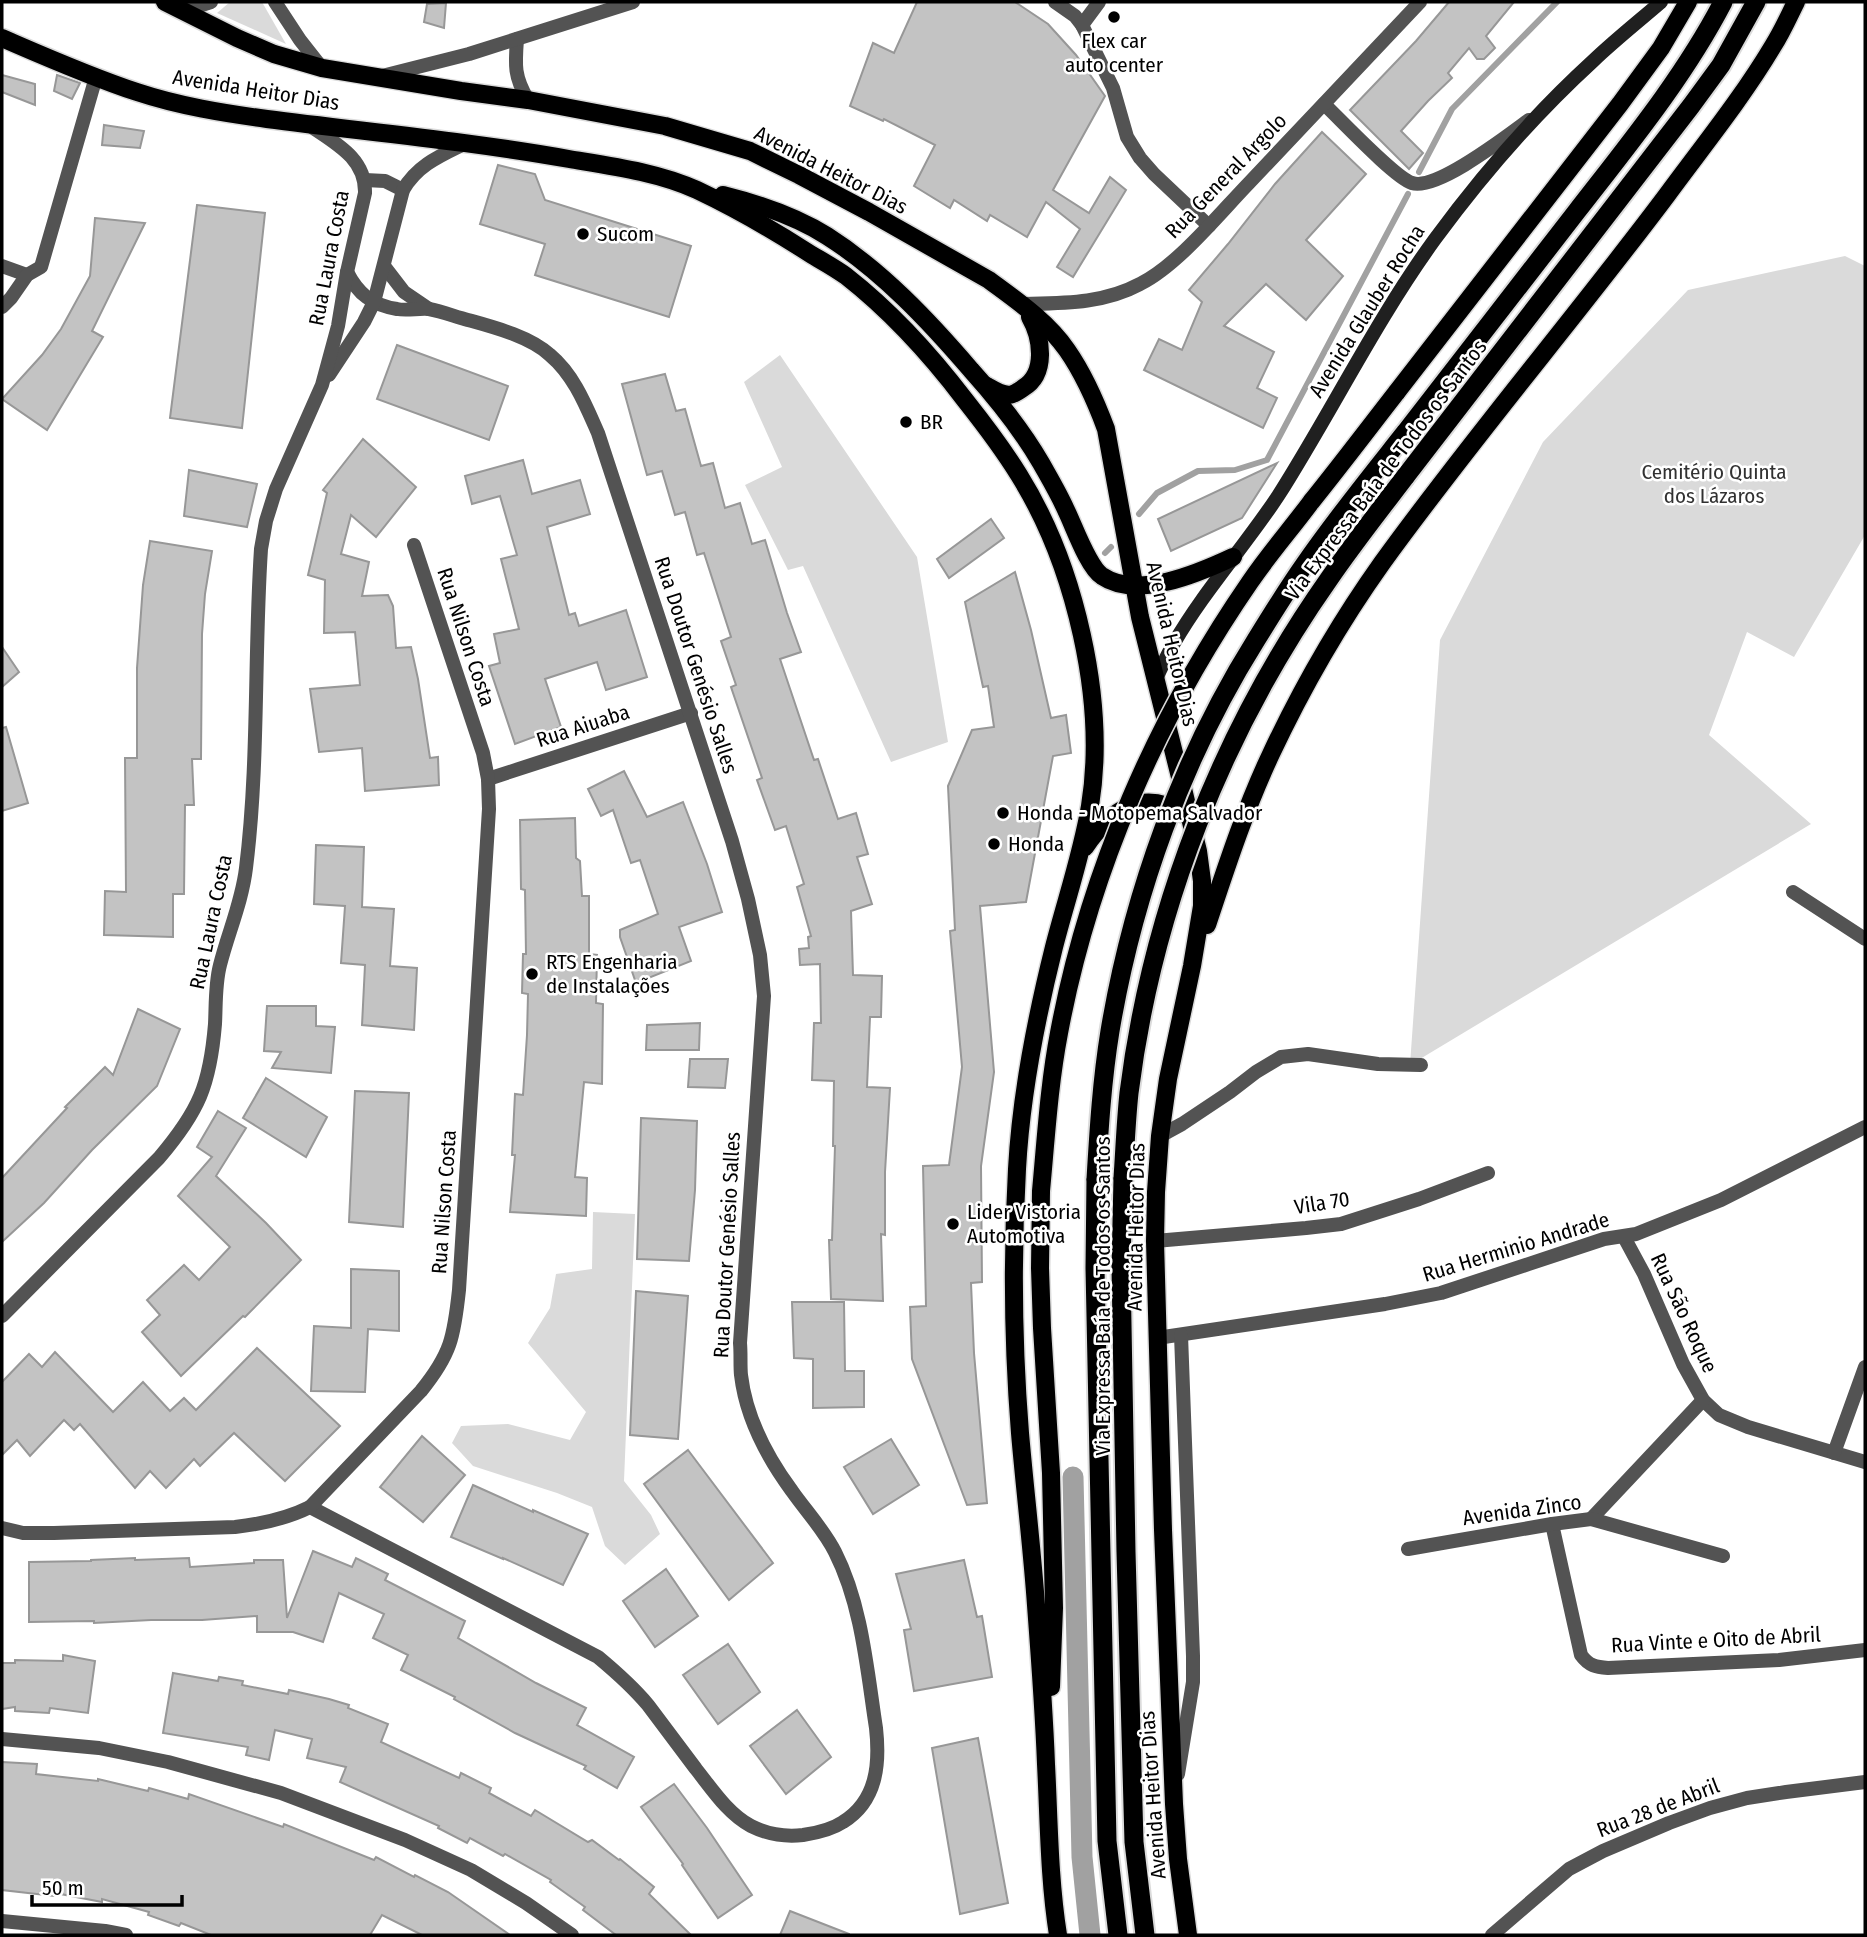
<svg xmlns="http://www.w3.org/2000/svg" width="1867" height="1937" font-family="'Fira Sans Condensed',sans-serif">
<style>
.green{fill:#dadada}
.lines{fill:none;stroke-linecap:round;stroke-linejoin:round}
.stream{stroke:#a1a1a1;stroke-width:6}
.canal{stroke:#a1a1a1;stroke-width:21}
.building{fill:#c3c3c3;stroke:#979797;stroke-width:2}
.primary-casing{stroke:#dbdbdb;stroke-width:21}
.trunk-casing{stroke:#dbdbdb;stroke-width:23}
.minor{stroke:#535353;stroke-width:14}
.tertiary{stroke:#535353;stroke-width:14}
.secondary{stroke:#202020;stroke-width:14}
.primary{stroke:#000;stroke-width:18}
.trunk{stroke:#000;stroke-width:19}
.primary-bridge-casing{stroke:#dbdbdb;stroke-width:21;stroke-linecap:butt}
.trunk-bridge-casing{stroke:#dbdbdb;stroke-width:23;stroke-linecap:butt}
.primary-bridge{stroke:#000;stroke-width:18}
.trunk-bridge{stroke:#000;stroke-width:19}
.poi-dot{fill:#000;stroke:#fff;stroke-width:2.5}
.labels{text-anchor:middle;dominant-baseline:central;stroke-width:5;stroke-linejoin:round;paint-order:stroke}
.poi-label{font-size:21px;fill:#000;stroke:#fff;text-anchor:start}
.street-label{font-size:21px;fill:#000;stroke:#fff}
.park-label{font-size:21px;fill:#313131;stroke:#fff}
</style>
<rect width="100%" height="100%" fill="#fff"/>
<g class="green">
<polygon points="230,2 262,2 286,44 217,13"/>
<polygon points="1845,256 1865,266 1865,535 1794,657 1747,632 1709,735 1811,824 1410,1065 1440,640 1543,442 1688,290"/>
<polygon points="780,355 917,557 948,742 891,762 803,566 788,570 745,485 782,467 744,382"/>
<polygon points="593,1212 635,1214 624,1481 651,1515 660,1534 625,1565 605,1546 592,1507 557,1493 473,1466 452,1443 461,1426 508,1424 570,1440 586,1412 528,1343 550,1308 556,1274 592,1269"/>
</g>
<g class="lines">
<g class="stream">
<polyline points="1419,172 1452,109 1557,2"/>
<polyline points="1139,514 1157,493 1198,471 1235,470 1267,460 1408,194"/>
<polyline points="1105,553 1111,547"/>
</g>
<polyline class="canal" points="1073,1477 1082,1857 1090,1935"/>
</g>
<g class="building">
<polygon points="917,2 1015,2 1048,24 1076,55 1105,96 1053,190 1089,213 1110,177 1126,190 1073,277 1057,267 1080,229 1046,202 1027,237 990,215 987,221 954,200 950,208 914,186 935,145 884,119 883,121 850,106 873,43 894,53"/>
<polygon points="1449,2 1514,2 1486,36 1495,48 1484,59 1477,59 1469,48 1448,73 1452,78 1428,101 1401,131 1423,153 1409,169 1350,110 1416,41"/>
<polygon points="446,3 444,28 424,22 427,4"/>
<polygon points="2,75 35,84 35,105 2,92"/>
<polygon points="57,75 80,83 72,99 54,91"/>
<polygon points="104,125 144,131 140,148 102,145"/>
<polygon points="1322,132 1366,174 1306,240 1343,276 1306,320 1266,284 1224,326 1274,352 1257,388 1277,398 1263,428 1144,370 1159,339 1182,350 1202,302 1189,290 1228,244 1275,184"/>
<polygon points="498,165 535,174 545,200 691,246 669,317 535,275 545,244 480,224"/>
<polygon points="197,205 265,213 242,428 170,418"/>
<polygon points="95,218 145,223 92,331 103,337 47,430 2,399 42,355 61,329 90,276"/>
<polygon points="397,345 508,386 489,440 377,399"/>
<polygon points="665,374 676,411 685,409 701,466 713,463 725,508 740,503 752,544 765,540 787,613 801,652 780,659 814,760 818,759 838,819 856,813 868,854 857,857 872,904 851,911 853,975 882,976 881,1017 870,1017 867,1087 890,1088 885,1172 885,1235 881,1234 883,1301 831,1299 829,1240 832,1240 835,1146 833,1146 834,1081 812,1080 814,1023 821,1023 820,964 800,965 799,949 809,948 808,937 811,936 797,887 804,884 786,826 775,830 757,780 762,778 731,687 736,685 721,641 731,637 704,553 697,555 685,512 675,515 662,471 647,475 622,384"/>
<polygon points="363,439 416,487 376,537 351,515 341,554 369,562 362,596 388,595 393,606 396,648 411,647 418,679 430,758 438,757 439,785 365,791 362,748 319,752 310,689 360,685 355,632 324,633 325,580 308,575 327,493 323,490"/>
<polygon points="523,460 532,494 580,480 590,514 547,527 569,615 575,613 579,626 626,610 647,677 606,690 597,662 545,679 561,727 515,744 489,666 500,663 494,634 519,629 501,559 517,555 500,496 472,504 465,476"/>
<polygon points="1277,463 1242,518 1171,551 1158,519"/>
<polygon points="189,470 257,484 247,527 184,516"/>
<polygon points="991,519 1004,538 949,578 937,559"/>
<polygon points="150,541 212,551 205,594 202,634 201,759 192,759 194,805 185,805 184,894 173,894 173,937 104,935 105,891 126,892 125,758 137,758 137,668 143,585"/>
<polygon points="1015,572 1031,630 1051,718 1066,715 1071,753 1053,756 1026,902 980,906 994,1072 981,1166 982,1282 971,1283 974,1353 987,1503 967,1505 912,1359 910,1307 926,1306 923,1166 949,1165 962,1067 950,931 955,930 948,786 972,730 994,727 988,686 983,687 965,602"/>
<polygon points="2,647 19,672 2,687"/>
<polygon points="6,727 28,803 2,811 2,728"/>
<polygon points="624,771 647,817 683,802 707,864 722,912 679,927 691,961 636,983 620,937 620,930 658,914 640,860 631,863 613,810 601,816 588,789"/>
<polygon points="575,818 576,858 580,861 582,896 589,896 589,954 597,955 596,1003 603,1004 602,1084 584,1082 575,1177 587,1178 586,1216 510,1212 515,1155 512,1155 515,1094 523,1095 527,1035 528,994 522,993 523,954 526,954 525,890 521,889 520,820"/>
<polygon points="316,845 364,847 362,907 394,909 390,966 417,968 414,1030 362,1025 365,965 341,963 345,906 314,904"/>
<polygon points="267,1006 316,1006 316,1026 335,1027 331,1073 272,1068 281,1052 264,1051"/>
<polygon points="138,1009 180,1029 157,1086 92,1150 44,1203 2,1242 2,1178 67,1108 65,1107 105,1067 113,1075"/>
<polygon points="700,1023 699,1050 646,1050 647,1025"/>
<polygon points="690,1059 728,1059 725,1088 688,1087"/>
<polygon points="266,1078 327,1117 306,1157 243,1118"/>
<polygon points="355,1091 409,1093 403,1227 349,1222"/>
<polygon points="218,1111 246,1128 216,1176 266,1223 301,1260 245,1317 243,1316 181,1376 142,1332 160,1315 147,1300 184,1265 199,1280 230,1247 178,1196 212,1157 197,1147"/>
<polygon points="641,1118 697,1121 695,1190 689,1261 637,1259"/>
<polygon points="351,1269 399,1271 399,1331 368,1329 365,1392 311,1391 314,1326 351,1328"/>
<polygon points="636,1291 688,1296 678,1439 630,1435"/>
<polygon points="792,1302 844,1302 845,1371 864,1371 864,1407 813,1408 813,1359 794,1358"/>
<polygon points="257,1348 340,1426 285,1481 234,1433 200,1466 194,1459 166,1488 150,1471 135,1488 80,1424 74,1430 64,1420 30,1456 17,1440 2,1455 2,1382 29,1354 42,1367 55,1352 113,1412 143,1382 170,1411 184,1398 196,1410"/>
<polygon points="422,1436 465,1475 423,1522 380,1487"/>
<polygon points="891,1439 919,1485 873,1514 844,1467"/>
<polygon points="688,1450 773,1563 729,1600 644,1484"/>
<polygon points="473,1485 533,1512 533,1510 588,1534 563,1585 503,1558 503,1559 451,1537"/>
<polygon points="313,1551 352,1567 356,1558 388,1574 385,1580 465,1621 458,1638 536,1683 586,1708 577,1725 634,1757 617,1788 584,1769 586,1766 515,1733 454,1699 455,1697 401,1670 408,1655 373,1638 384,1614 339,1593 323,1642 293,1632 257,1632 257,1616 202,1620 151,1620 94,1623 94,1621 29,1622 29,1562 91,1561 91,1560 135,1558 135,1560 189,1558 190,1567 254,1563 254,1560 283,1560 287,1618"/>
<polygon points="964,1560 977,1617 982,1616 992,1677 914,1691 904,1630 911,1629 896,1574"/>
<polygon points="666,1569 698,1616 655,1647 623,1601"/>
<polygon points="728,1644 760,1692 718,1724 683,1675"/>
<polygon points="63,1655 95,1661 88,1713 50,1708 49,1713 15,1711 15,1707 2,1709 2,1663 15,1663 15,1660 63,1661"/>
<polygon points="173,1673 218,1681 219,1677 243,1681 242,1685 288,1694 289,1690 329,1699 349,1705 348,1708 388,1724 381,1742 459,1778 461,1773 491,1788 489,1793 531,1816 535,1810 588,1842 592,1840 619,1860 620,1859 654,1887 649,1894 691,1935 616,1935 583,1910 585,1907 550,1882 551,1880 505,1854 503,1856 470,1838 467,1843 438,1828 439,1826 340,1782 346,1767 307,1758 312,1739 275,1730 269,1760 246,1755 248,1747 163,1733"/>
<polygon points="797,1710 831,1757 786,1794 750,1746"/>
<polygon points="978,1738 1008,1903 960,1914 932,1748"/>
<polygon points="2,1762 37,1764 36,1774 98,1781 98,1779 148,1791 149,1788 188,1799 189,1794 283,1827 284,1824 374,1860 376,1857 414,1877 415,1875 448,1892 510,1935 422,1935 382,1915 370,1935 211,1935 181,1923 179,1926 148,1915 149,1912 102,1899 102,1902 55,1893 54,1896 2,1890"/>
<polygon points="674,1784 707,1828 752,1895 718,1918 682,1865 683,1864 641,1807"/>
<polygon points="790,1911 849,1934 849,1935 780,1935"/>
</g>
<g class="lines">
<defs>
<g id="primary">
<path d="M165,2L237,38L274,54L322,68L461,91L528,100L665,126L750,151L799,175L869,212L989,280C1016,300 1047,321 1067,350C1083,373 1096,402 1106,429L1140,617L1184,793L1198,851L1202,881V906L1192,966L1168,1079L1160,1136L1156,1192L1155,1241L1163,1530L1174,1804L1178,1859L1188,1935"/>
<path d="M2,38C46,57 91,77 137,92C179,106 223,113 267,119C367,132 468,141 569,159C611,166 657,172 697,190C737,209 775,231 812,255C824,262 835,268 846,276C892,312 930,354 965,400C984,424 1003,449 1019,475C1075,565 1107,701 1090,806C1082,854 1066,900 1054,947C1036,1019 1021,1094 1017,1169C1012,1257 1013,1345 1020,1433C1025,1491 1032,1548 1036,1605C1040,1658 1044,1711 1046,1764C1049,1821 1049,1878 1058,1935"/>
<path d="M723,195C759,204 795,216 827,236C882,271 929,321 971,370C997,399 1022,430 1041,463C1050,479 1059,494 1066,510C1074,526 1088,567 1102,576C1137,600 1199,573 1233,557"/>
<path d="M987,386C994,390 1004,397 1013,394C1014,394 1022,389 1023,388C1047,374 1042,338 1030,317"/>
<polyline points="1396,393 1620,104 1661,48 1688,2"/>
<path d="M1085,847C1110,811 1141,787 1184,814"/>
<path d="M1207,925C1226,868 1245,809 1271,754C1302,688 1340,622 1382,563C1473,437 1574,319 1667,195C1703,146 1742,98 1773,46C1782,32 1789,16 1796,2"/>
<polyline points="1041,1191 1040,1268 1042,1328 1051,1473 1054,1608 1051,1687"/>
</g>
<g id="trunk">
<path d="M1405,433C1462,359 1520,285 1577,211C1629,144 1684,77 1723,2"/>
<polyline points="1405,477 1691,106 1721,65 1756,2"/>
<polyline points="1123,1178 1121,1268 1126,1552 1134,1842 1145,1935"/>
<polyline points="1096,1179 1095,1268 1107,1841 1118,1935"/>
</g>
</defs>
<use href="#primary" class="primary-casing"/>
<use href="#trunk" class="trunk-casing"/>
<g class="minor">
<polyline points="275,2 300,40 322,68"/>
<polyline points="1055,2 1075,16 1082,25 1113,88 1127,137 1140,158 1154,174 1209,226"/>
<polyline points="183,11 211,2"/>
<polyline points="1082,25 1099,2"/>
<polyline points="2,266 27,275"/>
<polyline points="384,266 404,292 429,309"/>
<polyline points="2,307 11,298 27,275 41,267 96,77"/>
<polyline points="488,779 691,713"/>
<polyline points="1793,892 1865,939"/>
<polyline points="1160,1136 1182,1124 1230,1092 1256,1072 1281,1057 1308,1054 1378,1064 1421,1065"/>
<polyline points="1624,1237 1644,1274 1683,1364 1703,1400 1719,1415 1748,1427 1865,1462"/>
<polyline points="1155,1241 1306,1228 1341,1224 1419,1199 1488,1173"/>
<polyline points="1157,1338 1385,1304 1441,1293 1604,1239 1636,1234 1721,1200 1865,1127"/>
<polyline points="1834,1453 1865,1367"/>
<path d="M310,1507L598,1657C616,1672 633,1687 648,1705C664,1726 680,1748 696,1769C712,1789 728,1814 751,1826C767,1834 786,1837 803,1835C817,1833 831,1830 843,1822C877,1801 880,1764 876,1728C867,1670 862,1605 835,1552C824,1530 806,1511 792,1491C767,1457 746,1418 741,1375C740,1365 741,1354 740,1343L764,996L760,955L748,899L732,841L598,433C586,406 574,375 550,355C528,335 489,326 461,318C451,315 440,311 429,309C419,308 407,311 397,309C372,305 358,294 347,272"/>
<polyline points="1591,1519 1703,1400"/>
<path d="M1552,1524L1581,1655C1589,1666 1596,1667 1608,1668L1779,1660L1865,1650"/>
<path d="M2,1528L23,1533H54L235,1527C262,1524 286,1519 310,1507L421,1391C451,1354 454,1337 459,1290L489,809L488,779L483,753L414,545"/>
<polyline points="1408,1549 1552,1524 1591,1519 1723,1556"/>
<polyline points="1178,1774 1193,1682 1193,1656 1181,1335"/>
<polyline points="2,1921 105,1931 126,1935"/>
<polyline points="1492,1935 1569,1869 1603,1851 1669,1823 1710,1808 1747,1798 1786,1792 1865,1782"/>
</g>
<g class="tertiary">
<path d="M517,39C515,65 514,77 528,100"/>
<polyline points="382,76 469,54 633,2"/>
<path d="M1324,104C1341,120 1394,177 1412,183C1437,191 1507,136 1529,120"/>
<polyline points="365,180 385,181 403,190"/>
<path d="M1021,304C1063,303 1103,304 1140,284C1178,265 1219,214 1249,183C1306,123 1363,62 1420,2"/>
<path d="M329,375L364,322L374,302L403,190C418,164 442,155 468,142"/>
<path d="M2,1316L159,1158C199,1111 210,1085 215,1024C216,1005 215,984 220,965C228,933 242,902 246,868C259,763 254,655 261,549L266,521L276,489L322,385L338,326L347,272L365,193C366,158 335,143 309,125"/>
<polyline points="2,1739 99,1748 168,1762 281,1793 405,1840 471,1870 526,1903 572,1935"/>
</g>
<path class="secondary" d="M1155,681C1161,668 1167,655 1174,643C1204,591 1245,546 1278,496C1332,411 1376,320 1435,239C1482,175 1535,114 1593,61C1615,40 1639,21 1661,2"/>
<use href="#primary" class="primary"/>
<use href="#trunk" class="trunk"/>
<defs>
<path id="primary-bridge" d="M1041,1191C1046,1138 1049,1085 1059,1033C1089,872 1157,717 1250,582C1269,554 1291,529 1311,502C1340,466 1368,429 1396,393"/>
<g id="trunk-bridge">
<path d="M1123,1178C1125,1149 1126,1121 1129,1093C1152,909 1222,731 1329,579C1353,544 1379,511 1405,477"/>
<path d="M1096,1179C1099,1129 1102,1080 1110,1031C1133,894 1182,758 1256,640C1272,614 1288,588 1305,564C1336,519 1371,476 1405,433"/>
</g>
</defs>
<use href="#primary-bridge" class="primary-bridge-casing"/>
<use href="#trunk-bridge" class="trunk-bridge-casing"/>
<use href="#primary-bridge" class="primary-bridge"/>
<use href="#trunk-bridge" class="trunk-bridge"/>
</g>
<g class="poi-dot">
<circle cx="1114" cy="17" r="7"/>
<circle cx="583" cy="234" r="7"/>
<circle cx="906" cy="422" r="7"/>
<circle cx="1003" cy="813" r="7"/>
<circle cx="994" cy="844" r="7"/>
<circle cx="532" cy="974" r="7"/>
<circle cx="953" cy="1224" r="7"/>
</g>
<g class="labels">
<g class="poi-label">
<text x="1114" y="41" text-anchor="middle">Flex car<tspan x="1114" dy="24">auto center</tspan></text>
<text x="597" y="234">Sucom</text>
<text x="920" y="422">BR</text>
<text x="1017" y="813">Honda - Motopema Salvador</text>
<text x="1008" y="844">Honda</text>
<text x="546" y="962">RTS Engenharia<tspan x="546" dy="24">de Instalações</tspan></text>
<text x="967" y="1212">Lider Vistoria<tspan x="967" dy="24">Automotiva</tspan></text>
</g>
<g class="street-label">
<text transform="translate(256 90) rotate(9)">Avenida Heitor Dias</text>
<text transform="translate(831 170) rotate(27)">Avenida Heitor Dias</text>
<text transform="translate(1226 176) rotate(-46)">Rua General Argolo</text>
<text transform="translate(329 258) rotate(-79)">Rua Laura Costa</text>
<text transform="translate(1367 311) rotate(-58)">Avenida Glauber Rocha</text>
<text transform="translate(1386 470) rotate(-53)">Via Expressa Baía de Todos os Santos</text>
<text transform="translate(466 637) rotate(72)">Rua Nilson Costa</text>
<text transform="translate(1172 644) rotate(77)">Avenida Heitor Dias</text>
<text transform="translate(696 665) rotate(72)">Rua Doutor Genésio Salles</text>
<text transform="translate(583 726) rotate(-18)">Rua Aiuaba</text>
<text transform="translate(211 922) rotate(-78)">Rua Laura Costa</text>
<text transform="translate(444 1202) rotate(-86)">Rua Nilson Costa</text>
<text transform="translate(1322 1203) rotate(-9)">Vila 70</text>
<text transform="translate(1136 1227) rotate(-89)">Avenida Heitor Dias</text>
<text transform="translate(727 1245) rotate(-87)">Rua Doutor Genésio Salles</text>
<text transform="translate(1516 1247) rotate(-17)">Rua Herminio Andrade</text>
<text transform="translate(1103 1296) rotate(-90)">Via Expressa Baía de Todos os Santos</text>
<text transform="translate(1684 1313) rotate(65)">Rua São Roque</text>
<text transform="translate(1522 1510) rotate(-8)">Avenida Zinco</text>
<text transform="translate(1716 1640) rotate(-3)">Rua Vinte e Oito de Abril</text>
<text transform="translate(1153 1795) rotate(-94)">Avenida Heitor Dias</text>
<text transform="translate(1658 1808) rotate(-21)">Rua 28 de Abril</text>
</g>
<g class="park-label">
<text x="1714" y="472">Cemitério Quinta<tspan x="1714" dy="24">dos Lázaros</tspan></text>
</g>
</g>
<rect width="1867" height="1937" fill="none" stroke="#000000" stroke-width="7"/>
<path d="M32 1895v10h150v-10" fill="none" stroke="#000000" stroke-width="3.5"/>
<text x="42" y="1895" font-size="21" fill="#000000" stroke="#ffffff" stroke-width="5" paint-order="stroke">50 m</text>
</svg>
